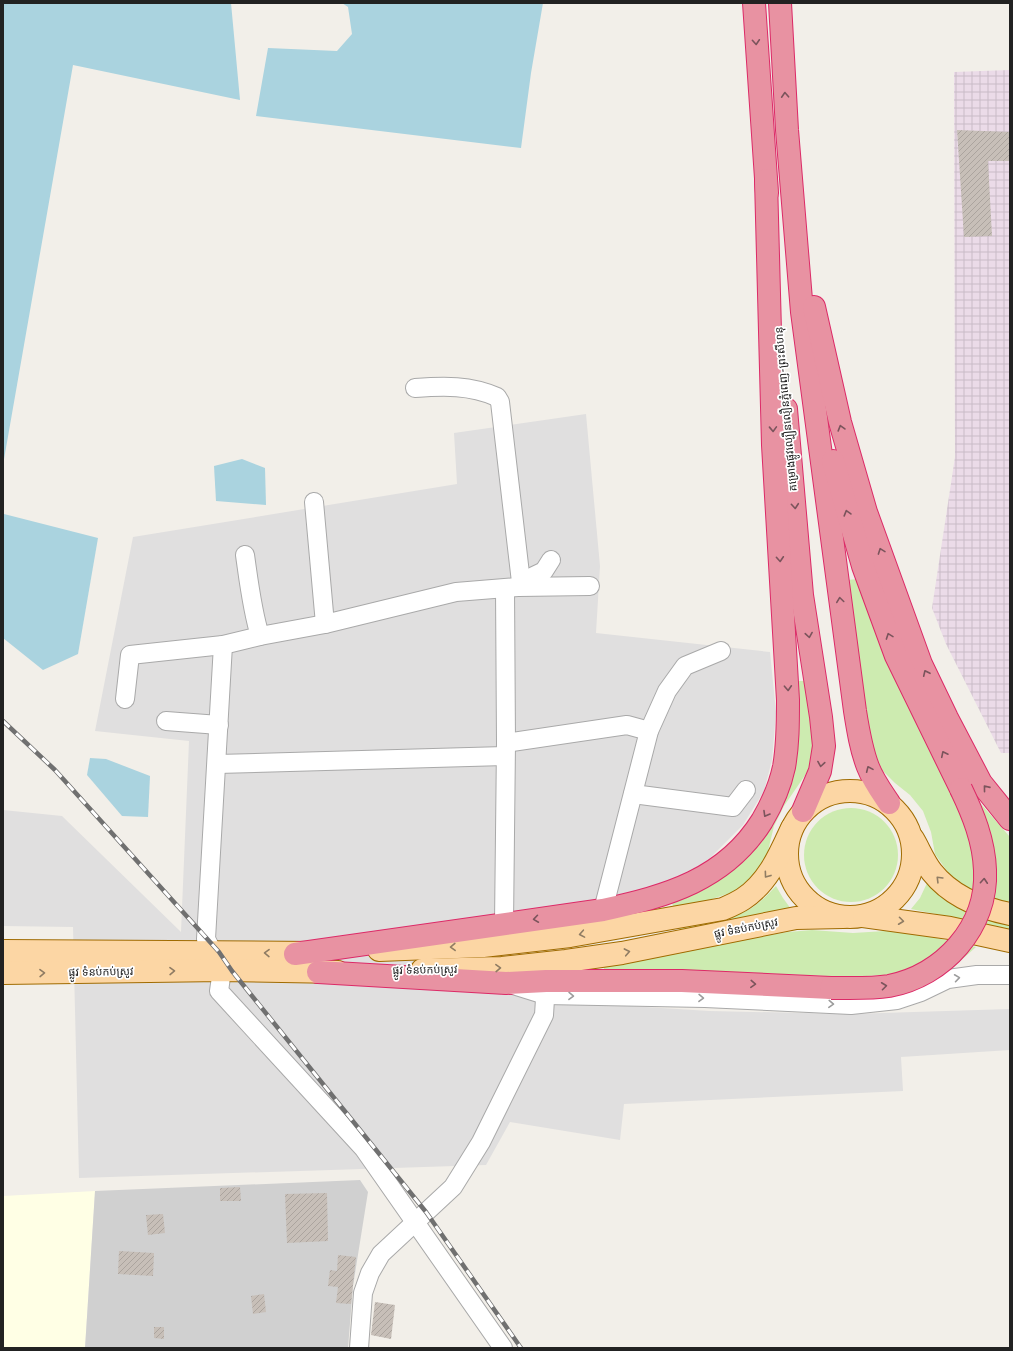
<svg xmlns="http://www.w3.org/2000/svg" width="1013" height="1351" font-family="'Varela Round','Noto Sans Khmer',sans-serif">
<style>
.residential{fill:#e0dfdf}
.industrial{fill:url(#industrial-grid)}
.education{fill:#ffffe5}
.religious{fill:#d0d0d0}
.grass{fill:#cdebb0}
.water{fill:#aad3df}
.building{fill:url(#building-hatch)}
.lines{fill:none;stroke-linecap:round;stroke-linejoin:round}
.minor-casing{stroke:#a9a9a9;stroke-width:20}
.major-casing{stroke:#a06b00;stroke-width:24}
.highway-casing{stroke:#dc2a67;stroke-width:24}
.minor{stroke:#fff;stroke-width:18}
.major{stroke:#fcd6a4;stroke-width:22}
.highway{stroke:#e892a2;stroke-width:22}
.rail-casing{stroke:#707070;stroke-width:4.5}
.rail{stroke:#fff;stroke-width:3;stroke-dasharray:9;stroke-linecap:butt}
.highway-bridge-casing{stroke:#dc2a67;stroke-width:24;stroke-linecap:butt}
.highway-bridge{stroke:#e892a2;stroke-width:22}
.oneway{stroke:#7b545c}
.oneway2{stroke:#8f7c63}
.oneway3{stroke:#9c9c9c}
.labels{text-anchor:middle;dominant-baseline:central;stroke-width:3.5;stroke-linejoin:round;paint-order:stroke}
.street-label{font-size:11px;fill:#222;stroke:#fff}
</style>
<defs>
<pattern id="industrial-grid" width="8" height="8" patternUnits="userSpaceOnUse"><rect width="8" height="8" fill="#ebdbe8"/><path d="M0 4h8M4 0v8" fill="none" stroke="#c9bcc7"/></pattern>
<pattern id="building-hatch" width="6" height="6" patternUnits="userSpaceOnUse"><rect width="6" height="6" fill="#c7bfb8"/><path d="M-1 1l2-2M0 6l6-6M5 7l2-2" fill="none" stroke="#aba49e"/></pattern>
</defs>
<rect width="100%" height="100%" fill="#f2efe9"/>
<polygon class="residential" points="586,414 600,566 596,633 770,652 776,712 772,760 764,791 743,825 709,859 678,879 626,898 511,911 509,989 550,1001 710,1011 850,1014 1010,1009 1010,1050 901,1057 903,1091 624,1104 620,1140 510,1122 486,1165 79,1178 73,927 3,926 3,810 62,816 181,932 189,741 95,731 133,537 457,484 454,433"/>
<polygon class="industrial" points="1010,70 1010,753 1001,753 946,644 932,608 955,457 954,72"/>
<polygon class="education" points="95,1191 85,1348 3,1348 3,1196"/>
<polygon class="religious" points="360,1180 368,1192 353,1286 348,1348 85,1348 95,1191"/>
<g class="grass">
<polygon points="857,579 889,659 981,804 1010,837 1010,901 1004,902 973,892 952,878 935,854 931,832 923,811 910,795 895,783 881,769 872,749 867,730 848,580"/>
<path d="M798,681H805L813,734L812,760L808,771L784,806L774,826L767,855L755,875L733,892L706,901L674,909L672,903C712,888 749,863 772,826C780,813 784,798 788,783C790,775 794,766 796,757C800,732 798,706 798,681Z"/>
<circle cx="851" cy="855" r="47"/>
<polygon points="927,883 948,902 966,911 1010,924 1010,929 911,909 920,898"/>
<path d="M776,886L783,898L791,909L679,932V928C700,923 736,919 753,907C762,901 769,893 776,886Z"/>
<polygon points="812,930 853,933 901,930 976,947 949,971 850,977 684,970 604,970 604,962 788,932"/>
</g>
<g class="water">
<polygon points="3,3 231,3 240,100 73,65 3,465"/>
<polygon points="342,3 543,3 531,73 521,148 256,116 268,48 337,51 352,34 348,7"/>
<polygon points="242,459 265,468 266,505 216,501 214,466"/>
<polygon points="4,514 98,538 78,654 43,670 3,638 3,522"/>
<polygon points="90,758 106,759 150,776 148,817 122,816 87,775"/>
</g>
<g class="building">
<polygon points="957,130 1010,132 1010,161 988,161 992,236 964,237"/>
<polygon points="240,1187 241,1201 220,1201 220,1188"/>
<polygon points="327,1193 328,1241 287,1243 285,1194"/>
<polygon points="163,1214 165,1233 148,1235 146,1215"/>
<polygon points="119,1251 154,1253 153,1276 118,1274"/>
<polygon points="338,1255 356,1257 351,1304 336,1303 338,1287 328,1286 330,1270 337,1271"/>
<polygon points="264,1294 266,1312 253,1314 251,1296"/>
<polygon points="375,1302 395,1305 391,1339 371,1335"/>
<polygon points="154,1327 164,1327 164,1339 154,1338"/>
</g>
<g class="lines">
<defs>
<g id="minor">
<path d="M415,388C444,386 470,385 497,397L500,402L521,582L518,587"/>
<polyline points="314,502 325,624"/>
<path d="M245,555C249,583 252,610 260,636"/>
<polyline points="521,582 544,571 551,560"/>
<polyline points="223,645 206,939 222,970 219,991 364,1149 503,1348"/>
<polyline points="125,699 130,655 223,645 260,636 325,624 456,592 518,587 590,586"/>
<polyline points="166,721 219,725"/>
<polyline points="506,743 627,725 649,731"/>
<polyline points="217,764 505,756"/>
<polyline points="633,794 733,807 746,790"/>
<polyline points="603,910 649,731 667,691 685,666 721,651"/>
<polyline points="504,924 506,743 505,589"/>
<polyline points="513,985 545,995 705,998 851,1005 897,1000 921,992 948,979 977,975 1010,975"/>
<polyline points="359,1348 363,1293 370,1273 381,1254 453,1187 481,1142 544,1015 546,983"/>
</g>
<g id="major">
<circle cx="850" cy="854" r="63"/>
<path d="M913,839C919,849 924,862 932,872C951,896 980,908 1010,914"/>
<polyline points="863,916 950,928 1010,941"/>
<path d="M379,950L483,946L570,936L723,909C730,906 737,903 743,899C768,883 780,854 792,828"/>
<polyline points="3,951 315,953"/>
<polyline points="422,970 502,968 566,961 622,953 796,918 843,917"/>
<polyline points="3,973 222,970 338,972"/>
</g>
<g id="highway">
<polyline points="754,3 767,193"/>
<path d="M780,3L787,130L802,312L855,711C858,730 861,749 868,767C873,780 881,791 889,803"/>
<polyline points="814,307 840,422 866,512 921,664 947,718 981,783 1010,819"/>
<polyline points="786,409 802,595 821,717 824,746 820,771 803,811"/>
<polyline points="833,461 863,566 896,656 961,789"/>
<path d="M295,954L603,910C667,896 725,880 762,821C772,804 780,786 784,767C788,745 788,723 788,700L773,445L766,180"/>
<polyline points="318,972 506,983 546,981 682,981 831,988"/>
</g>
</defs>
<use href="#minor" class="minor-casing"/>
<use href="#major" class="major-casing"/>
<use href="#highway" class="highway-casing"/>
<use href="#minor" class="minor"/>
<use href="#major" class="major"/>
<use href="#highway" class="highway"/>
<defs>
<polyline id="rail" points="3,721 55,770 219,952 232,971 426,1212 521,1348"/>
</defs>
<use href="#rail" class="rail-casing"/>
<use href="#rail" class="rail"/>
<defs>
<path id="highway-bridge" d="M831,988C850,988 870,989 889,986C943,976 988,927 985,870C984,841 973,814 961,789"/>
</defs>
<use href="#highway-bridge" class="highway-bridge-casing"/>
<use href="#highway-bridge" class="highway-bridge"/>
</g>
<defs><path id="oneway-chevron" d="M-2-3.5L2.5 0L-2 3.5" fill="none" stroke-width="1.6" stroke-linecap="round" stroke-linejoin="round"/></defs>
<g class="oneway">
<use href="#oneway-chevron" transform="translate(756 42) rotate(86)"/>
<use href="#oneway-chevron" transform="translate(785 95) rotate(-93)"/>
<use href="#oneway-chevron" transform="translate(841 428) rotate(-106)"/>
<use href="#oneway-chevron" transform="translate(773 429) rotate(88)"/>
<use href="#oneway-chevron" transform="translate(795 506) rotate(85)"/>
<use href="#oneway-chevron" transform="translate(847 513) rotate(-106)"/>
<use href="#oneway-chevron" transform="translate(881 551) rotate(-110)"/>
<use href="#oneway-chevron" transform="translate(780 559) rotate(86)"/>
<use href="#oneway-chevron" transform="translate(840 600) rotate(-98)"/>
<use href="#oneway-chevron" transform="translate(809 635) rotate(81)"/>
<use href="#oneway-chevron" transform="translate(889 636) rotate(-110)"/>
<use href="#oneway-chevron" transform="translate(926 673) rotate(-115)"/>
<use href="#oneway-chevron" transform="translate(788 688) rotate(87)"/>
<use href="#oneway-chevron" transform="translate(944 754) rotate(-116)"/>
<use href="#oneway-chevron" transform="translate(821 764) rotate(99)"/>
<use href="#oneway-chevron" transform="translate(869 769) rotate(-114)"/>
<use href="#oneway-chevron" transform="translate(986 788) rotate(-129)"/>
<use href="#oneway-chevron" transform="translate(766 814) rotate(120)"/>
<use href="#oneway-chevron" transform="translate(984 881) rotate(-86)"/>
<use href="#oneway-chevron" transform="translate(536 919) rotate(172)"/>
<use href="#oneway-chevron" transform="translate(753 984) rotate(3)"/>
<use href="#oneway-chevron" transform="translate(884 986) rotate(-7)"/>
</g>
<g class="oneway2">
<use href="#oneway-chevron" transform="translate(767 875) rotate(126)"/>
<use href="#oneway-chevron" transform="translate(939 879) rotate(-135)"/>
<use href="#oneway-chevron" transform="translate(901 921) rotate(7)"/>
<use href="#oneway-chevron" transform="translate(582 934) rotate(170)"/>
<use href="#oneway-chevron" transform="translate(453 947) rotate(178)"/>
<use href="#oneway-chevron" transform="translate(627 952) rotate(-11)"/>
<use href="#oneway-chevron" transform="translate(267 953) rotate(-179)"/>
<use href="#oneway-chevron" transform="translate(498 968) rotate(-2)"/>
<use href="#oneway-chevron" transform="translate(172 971) rotate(-1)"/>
<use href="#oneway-chevron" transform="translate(42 973) rotate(-1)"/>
</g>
<g class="oneway3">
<use href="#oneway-chevron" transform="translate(957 978) rotate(-8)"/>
<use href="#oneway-chevron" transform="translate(571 996) rotate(1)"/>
<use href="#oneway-chevron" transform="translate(701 998) rotate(1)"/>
<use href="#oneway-chevron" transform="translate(831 1004) rotate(3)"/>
</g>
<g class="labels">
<g class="street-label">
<text transform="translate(786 409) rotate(-95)">គម្រោងផ្លូវល្បឿនលឿនភ្នំពេញ-ព្រះសីហនុ</text>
<text transform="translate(746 928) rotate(-11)">ផ្លូវ ទំនប់កប់ស្រូវ</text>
<text transform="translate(425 970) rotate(-1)">ផ្លូវ ទំនប់កប់ស្រូវ</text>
<text transform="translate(101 972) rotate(-1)">ផ្លូវ ទំនប់កប់ស្រូវ</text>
</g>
</g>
<rect width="1013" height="1351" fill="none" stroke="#222222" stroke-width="8"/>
</svg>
